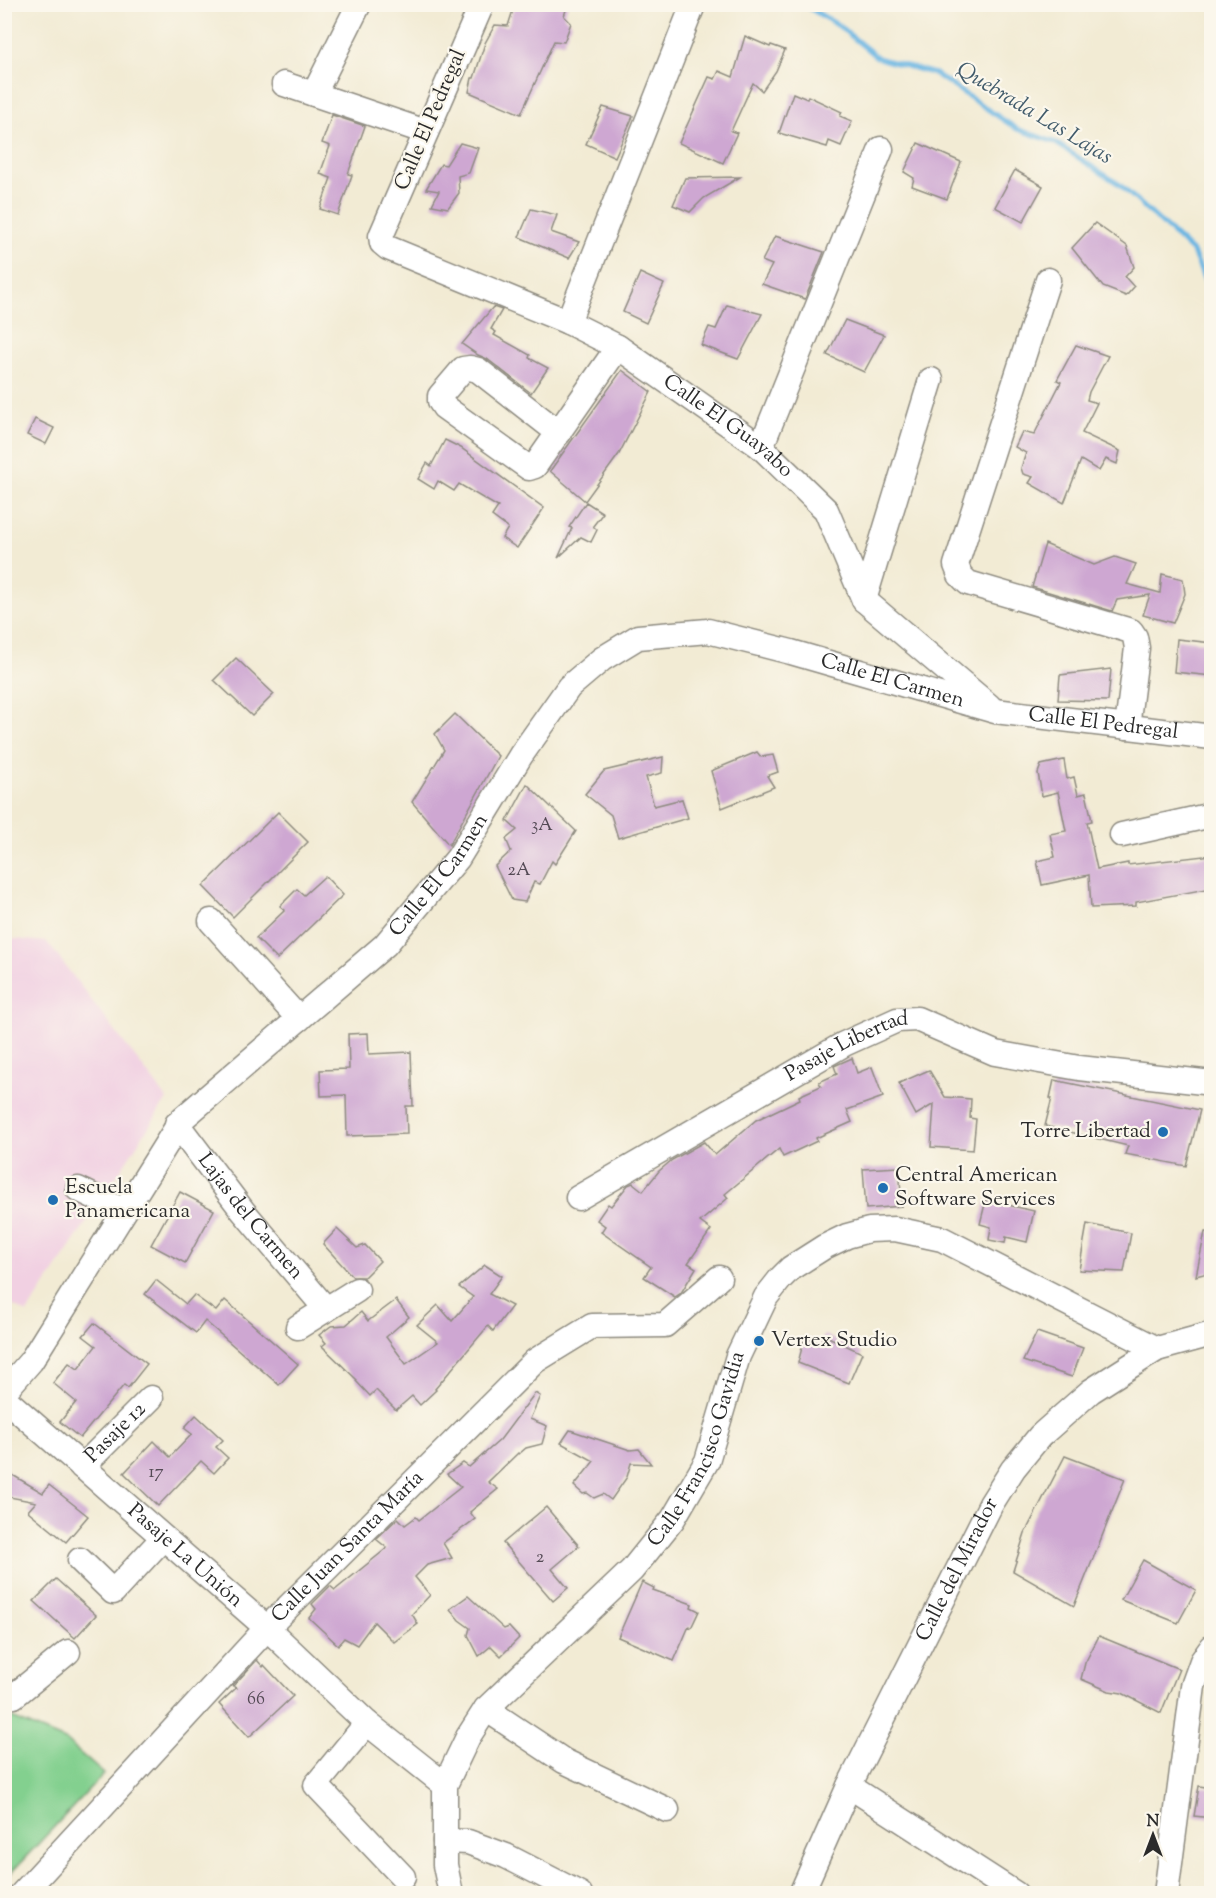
<svg xmlns="http://www.w3.org/2000/svg" width="1216" height="1898" font-family="'Sorts Mill Goudy',serif">
<style>
.built{fill:#f1d0e2}
.green{fill:#83d08f;stroke:#577e5d;stroke-width:1.5}
.lines{fill:none;stroke-linecap:round;stroke-linejoin:round}
.stream{stroke:#69b5e2;stroke-width:5}
.building{fill:#cea7d2}
.minor-casing{stroke:#8e8b80;stroke-width:27}
.minor{stroke:#fff;stroke-width:24}
.poi-dot{fill:#1f6fb2;stroke:#fbf7ec;stroke-width:2}
.labels{text-anchor:middle;dominant-baseline:central;stroke-width:4.5;stroke-linejoin:round;paint-order:stroke}
.number-label{font-size:18px;fill:#544a55}
.street-label{font-size:21px;fill:#2b2b2b;stroke:#fbf7ec}
.poi-label{font-size:21px;fill:#2b2b2b;stroke:#fbf7ec;text-anchor:start}
.water-label{font-size:22px;font-style:italic;fill:#415b6b;stroke:#fbf7ec}
</style>
<rect width="100%" height="100%" fill="#fbf7ec"/>
<filter id="ink" filterUnits="userSpaceOnUse"><feTurbulence type="fractalNoise" baseFrequency=".0167" numOctaves="2"/><feDisplacementMap in="SourceGraphic" scale="12" xChannelSelector="R" yChannelSelector="G"/><feConvolveMatrix kernelMatrix="1 2 1 2 8 2 1 2 1" color-interpolation-filters="sRGB"/></filter>
<filter id="wash" filterUnits="userSpaceOnUse"><feTurbulence type="fractalNoise" baseFrequency=".008" numOctaves="4" result="noise"/><feDisplacementMap in="SourceGraphic" scale="24" xChannelSelector="R" yChannelSelector="G"/><feGaussianBlur stdDeviation="1.35" result="paint"/><feColorMatrix in="noise" values="0 0 0 0 0 0 0 0 0 0 0 0 0 0 0 0 0 1.4 0 .05"/><feComposite in="paint" operator="in"/></filter>
<g filter="url(#wash)">
<rect width="100%" height="100%" fill="#f2ebd4"/>
<polygon class="built" points="4,938 47,942 167,1099 27,1313 5,1301"/>
<polygon class="green" points="5,1715 65,1740 104,1774 5,1879"/>
<g class="lines">
<polyline class="stream" points="803,4 839,26 878,58 935,74 1017,129 1054,142 1119,184 1193,252 1212,297"/>
</g>
<g id="blocks">
<g class="building">
<polygon points="515,4 568,4 564,16 571,23 564,42 554,41 521,114 469,92 472,78 474,78 485,43 495,25 508,26"/>
<polygon points="745,36 770,47 771,45 785,50 776,71 762,91 753,83 731,131 737,133 723,163 679,143 709,77 715,79 719,71 733,77"/>
<polygon points="793,93 807,99 808,96 842,112 840,116 852,121 841,146 829,141 827,147 779,133"/>
<polygon points="603,107 633,116 615,157 586,144"/>
<polygon points="332,115 365,126 348,174 352,175 338,215 320,209 331,178 320,174 330,146 322,143"/>
<polygon points="460,143 478,148 469,173 458,176 459,193 448,208 432,205 439,191 426,189 441,164 446,165"/>
<polygon points="918,143 961,162 947,199 912,186 914,178 904,172"/>
<polygon points="1015,170 1043,186 1023,222 995,207"/>
<polygon points="740,177 704,198 690,212 673,205 685,178"/>
<polygon points="531,209 557,215 551,232 579,242 569,258 519,237"/>
<polygon points="1095,223 1127,246 1134,267 1125,277 1134,287 1126,296 1103,287 1072,248"/>
<polygon points="775,236 824,252 805,299 762,284 772,265 762,261"/>
<polygon points="640,273 664,284 646,323 623,312"/>
<polygon points="727,305 762,314 738,359 701,345 709,327 716,329"/>
<polygon points="493,307 502,310 491,329 496,332 494,335 530,355 529,358 548,368 531,393 487,359 478,355 462,344"/>
<polygon points="845,320 884,335 864,372 827,355"/>
<polygon points="1076,345 1108,356 1089,392 1087,400 1097,403 1082,433 1120,451 1117,464 1106,459 1099,471 1081,460 1064,503 1029,483 1033,477 1023,474 1021,468 1026,453 1015,447 1022,432 1034,435 1061,382 1057,380"/>
<polygon points="622,370 651,392 619,454 585,501 550,471"/>
<polygon points="35,419 54,428 46,444 27,435"/>
<polygon points="445,440 461,448 544,508 517,548 502,538 508,528 492,516 498,507 459,484 454,491 438,481 434,489 418,479 427,463 431,466"/>
<polygon points="586,502 603,513 593,526 597,530 591,542 581,537 558,558 572,528 569,527"/>
<polygon points="1045,544 1094,565 1115,557 1136,564 1127,584 1160,593 1162,574 1183,579 1185,594 1173,623 1143,615 1150,595 1117,600 1112,611 1032,587"/>
<polygon points="1177,639 1212,643 1212,676 1174,672"/>
<polygon points="236,658 274,694 252,716 214,680"/>
<polygon points="1111,669 1108,701 1058,700 1060,675"/>
<polygon points="455,714 498,756 449,845 412,802 444,750 435,734"/>
<polygon points="757,752 761,757 773,755 778,772 767,776 774,787 722,808 711,771"/>
<polygon points="663,757 662,773 646,777 654,806 682,799 688,818 618,838 611,815 585,794 604,771"/>
<polygon points="1064,760 1067,779 1074,777 1078,795 1086,793 1092,821 1087,822 1097,869 1128,863 1128,865 1212,855 1212,888 1136,902 1136,906 1091,908 1089,875 1042,885 1037,861 1055,857 1050,834 1066,831 1058,792 1042,796 1038,773 1041,765"/>
<polygon points="527,784 576,831 555,864 552,861 540,884 534,882 525,902 512,900 495,866 511,851 506,839 517,830 507,821"/>
<polygon points="278,812 308,842 233,917 203,886"/>
<polygon points="325,876 343,895 277,959 256,938 285,910 280,906 297,889 304,895"/>
<polygon points="368,1033 369,1054 411,1052 413,1106 406,1106 407,1134 347,1136 346,1095 321,1096 320,1070 349,1069 348,1034"/>
<polygon points="852,1058 857,1073 872,1067 883,1097 847,1110 852,1122 816,1138 817,1141 783,1157 779,1149 725,1194 728,1198 700,1222 711,1230 688,1263 696,1268 681,1293 675,1297 644,1277 651,1267 601,1232 605,1226 597,1220 608,1204 611,1206 628,1185 633,1183 643,1191 659,1171 672,1160 704,1142 715,1155 756,1120 800,1099 799,1096 821,1086 819,1082 837,1074 834,1066"/>
<polygon points="929,1070 945,1097 971,1099 970,1118 976,1119 973,1150 931,1147 934,1104 916,1115 899,1083"/>
<polygon points="1054,1080 1200,1110 1186,1166 1125,1154 1128,1146 1045,1126 1052,1098 1050,1098"/>
<polygon points="899,1167 902,1206 866,1209 863,1169"/>
<polygon points="180,1192 214,1210 185,1263 151,1245"/>
<polygon points="986,1200 1034,1211 1027,1242 1006,1237 1005,1243 989,1240 991,1227 980,1224"/>
<polygon points="1087,1224 1131,1233 1124,1272 1079,1270"/>
<polygon points="337,1229 357,1248 365,1245 380,1261 364,1277 353,1277 323,1244"/>
<polygon points="1205,1232 1212,1232 1212,1272 1196,1276"/>
<polygon points="485,1265 502,1276 489,1294 512,1306 493,1331 488,1326 435,1389 436,1390 420,1405 412,1396 396,1410 376,1390 370,1396 356,1381 357,1380 322,1346 326,1343 319,1335 331,1326 346,1325 361,1312 368,1321 396,1300 409,1317 386,1337 406,1364 438,1342 417,1325 438,1305 452,1321 473,1297 459,1287"/>
<polygon points="156,1280 186,1304 194,1295 216,1311 225,1300 298,1364 279,1385 205,1321 196,1333 145,1294"/>
<polygon points="94,1323 147,1364 128,1388 124,1385 80,1438 60,1422 76,1402 53,1383 69,1363 78,1369 96,1346 83,1336"/>
<polygon points="1037,1332 1083,1348 1072,1377 1023,1361"/>
<polygon points="824,1335 862,1353 849,1383 798,1363 805,1336 820,1345"/>
<polygon points="535,1393 540,1396 530,1419 547,1426 542,1444 526,1448 519,1454 518,1453 488,1482 498,1489 470,1512 475,1519 443,1543 452,1558 427,1565 415,1577 430,1595 412,1614 418,1624 394,1642 374,1622 357,1645 344,1638 338,1645 309,1618 316,1609 312,1604 330,1586 335,1590 387,1548 376,1539 398,1518 405,1525 416,1517 419,1520 461,1487 447,1474 463,1463 469,1467 500,1440"/>
<polygon points="196,1415 223,1440 216,1447 228,1458 214,1473 201,1461 158,1506 124,1473 154,1441 170,1457 192,1434 184,1428"/>
<polygon points="570,1430 630,1450 639,1449 651,1464 631,1463 627,1477 611,1500 603,1494 594,1498 587,1493 583,1494 574,1486 594,1461 561,1443"/>
<polygon points="1065,1456 1125,1479 1074,1606 1013,1571 1025,1533"/>
<polygon points="4,1470 43,1493 49,1485 88,1516 66,1542 28,1511 36,1502 4,1496"/>
<polygon points="546,1507 579,1546 552,1569 568,1588 553,1601 503,1543"/>
<polygon points="1143,1560 1196,1590 1178,1623 1121,1600"/>
<polygon points="56,1579 96,1615 75,1638 34,1601"/>
<polygon points="642,1582 654,1588 653,1590 692,1604 691,1607 699,1611 691,1628 689,1626 674,1661 618,1637"/>
<polygon points="468,1596 504,1629 509,1627 519,1638 501,1656 491,1646 479,1656 468,1635 470,1628 459,1620 450,1609"/>
<polygon points="1099,1636 1179,1669 1161,1713 1122,1693 1109,1691 1081,1679 1085,1663"/>
<polygon points="257,1660 263,1667 264,1665 293,1696 249,1737 219,1704 236,1688 233,1686"/>
<polygon points="1199,1786 1212,1788 1212,1818 1194,1816"/>
</g>
</g>
</g>
<g filter="url(#ink)">
<use href="#blocks" fill-opacity="0" stroke="#8e8b80" stroke-width="1.5"/>
<g class="lines">
<defs>
<g id="minor">
<path id="s1" d="M482,4L381,236L382,243L388,248L568,322L618,347L761,447L826,510L864,600L989,706"/>
<polyline points="284,84 426,132"/>
<polyline points="314,94 359,4"/>
<polyline points="1048,280 956,565 960,575 968,583 1131,631 1135,637 1137,648 1127,727"/>
<polyline points="568,322 693,5"/>
<polyline points="559,433 478,370 470,368 463,369 440,396 440,401 444,407 529,468 535,466 618,347"/>
<polyline points="761,447 881,149"/>
<polyline points="864,600 931,380"/>
<polyline points="1122,835 1212,815"/>
<polyline points="211,921 299,1019"/>
<path id="s2" d="M177,1124L243,1211L326,1309"/>
<polyline points="78,1189 124,1211"/>
<path id="s3" d="M578,1198L844,1044L897,1020L917,1019L995,1053L1079,1068L1212,1083"/>
<polyline points="298,1327 357,1290"/>
<path id="s4" d="M4,1392L31,1361L182,1119L385,945L458,858L521,755L569,687L602,659L638,637L708,631L791,652L995,711L1212,737"/>
<path id="s5" d="M4,1398L267,1628L367,1723L445,1785"/>
<path id="s6" d="M82,1467L151,1398"/>
<polyline points="80,1560 113,1592 163,1538"/>
<polyline points="4,1690 14,1696 68,1652"/>
<polyline points="486,1709 564,1761 667,1810"/>
<polyline points="367,1723 316,1785 403,1877"/>
<polyline points="849,1786 1016,1894"/>
<polyline points="445,1841 468,1842 506,1856 580,1894"/>
<path id="s7" d="M22,1894L267,1628L535,1361L592,1326L665,1325L719,1278"/>
<path id="s8" d="M451,1894L445,1865V1785L468,1737L486,1709L632,1570L673,1519L707,1461L738,1356L766,1297L781,1278L791,1268L824,1247L847,1236L869,1230L895,1229L942,1239L1157,1349"/>
<path id="s9" d="M801,1894L849,1786L991,1504L1013,1469L1040,1436L1091,1391L1157,1349L1212,1334"/>
<polyline points="1166,1894 1193,1686 1202,1661 1212,1647"/>
</g>
</defs>
<use href="#minor" class="minor-casing"/>
<use href="#minor" class="minor"/>
</g>
</g>
<g class="poi-dot">
<circle cx="1163" cy="1132" r="6"/>
<circle cx="883" cy="1188" r="6"/>
<circle cx="53" cy="1200" r="6"/>
<circle cx="759" cy="1341" r="6"/>
</g>
<g class="labels">
<g class="number-label">
<text x="542" y="826">3A</text>
<text x="519" y="871">2A</text>
<text x="156" y="1473">17</text>
<text x="540" y="1558">2</text>
<text x="256" y="1700">66</text>
</g>
<g class="street-label">
<text transform="translate(431 120) rotate(-67)">Calle El Pedregal</text>
<text stroke="none"><textPath href="#s1" startOffset="654">Calle El Guayabo</textPath></text>
<text stroke="none"><textPath href="#s4" startOffset="1258">Calle El Carmen</textPath></text>
<text stroke="none"><textPath href="#s4" startOffset="1474">Calle El Pedregal</textPath></text>
<text stroke="none"><textPath href="#s4" startOffset="682">Calle El Carmen</textPath></text>
<text stroke="none"><textPath href="#s3" startOffset="309">Pasaje Libertad</textPath></text>
<text stroke="none"><textPath href="#s2" startOffset="118">Lajas del Carmen</textPath></text>
<text stroke="none"><textPath href="#s6" startOffset="48">Pasaje 12</textPath></text>
<text stroke="none"><textPath href="#s8" startOffset="537">Calle Francisco Gavidia</textPath></text>
<text stroke="none"><textPath href="#s7" startOffset="476">Calle Juan Santa María</textPath></text>
<text stroke="none"><textPath href="#s5" startOffset="240">Pasaje La Unión</textPath></text>
<text stroke="none"><textPath href="#s9" startOffset="360">Calle del Mirador</textPath></text>
</g>
<g class="poi-label">
<text x="1151" y="1132" text-anchor="end">Torre Libertad</text>
<text x="895" y="1176">Central American<tspan x="895" dy="24">Software Services</tspan></text>
<text x="65" y="1188">Escuela<tspan x="65" dy="24">Panamericana</tspan></text>
<text x="771" y="1341">Vertex Studio</text>
</g>
<g class="water-label">
<text transform="translate(1034 114) rotate(31)">Quebrada Las Lajas</text>
</g>
</g>
<rect width="1216" height="1898" fill="none" stroke="#fbf7ec" stroke-width="24"/>
<g transform="translate(1153 1835)" stroke="#fbf7ec" stroke-width="4.5" paint-order="stroke">
<path d="M0-4.5L10 22L0 15L-10 22Z" fill="#2b2b2b"/>
<text y="-9" font-size="16" font-weight="bold" text-anchor="middle" fill="#2b2b2b">N</text>
</g>
</svg>
